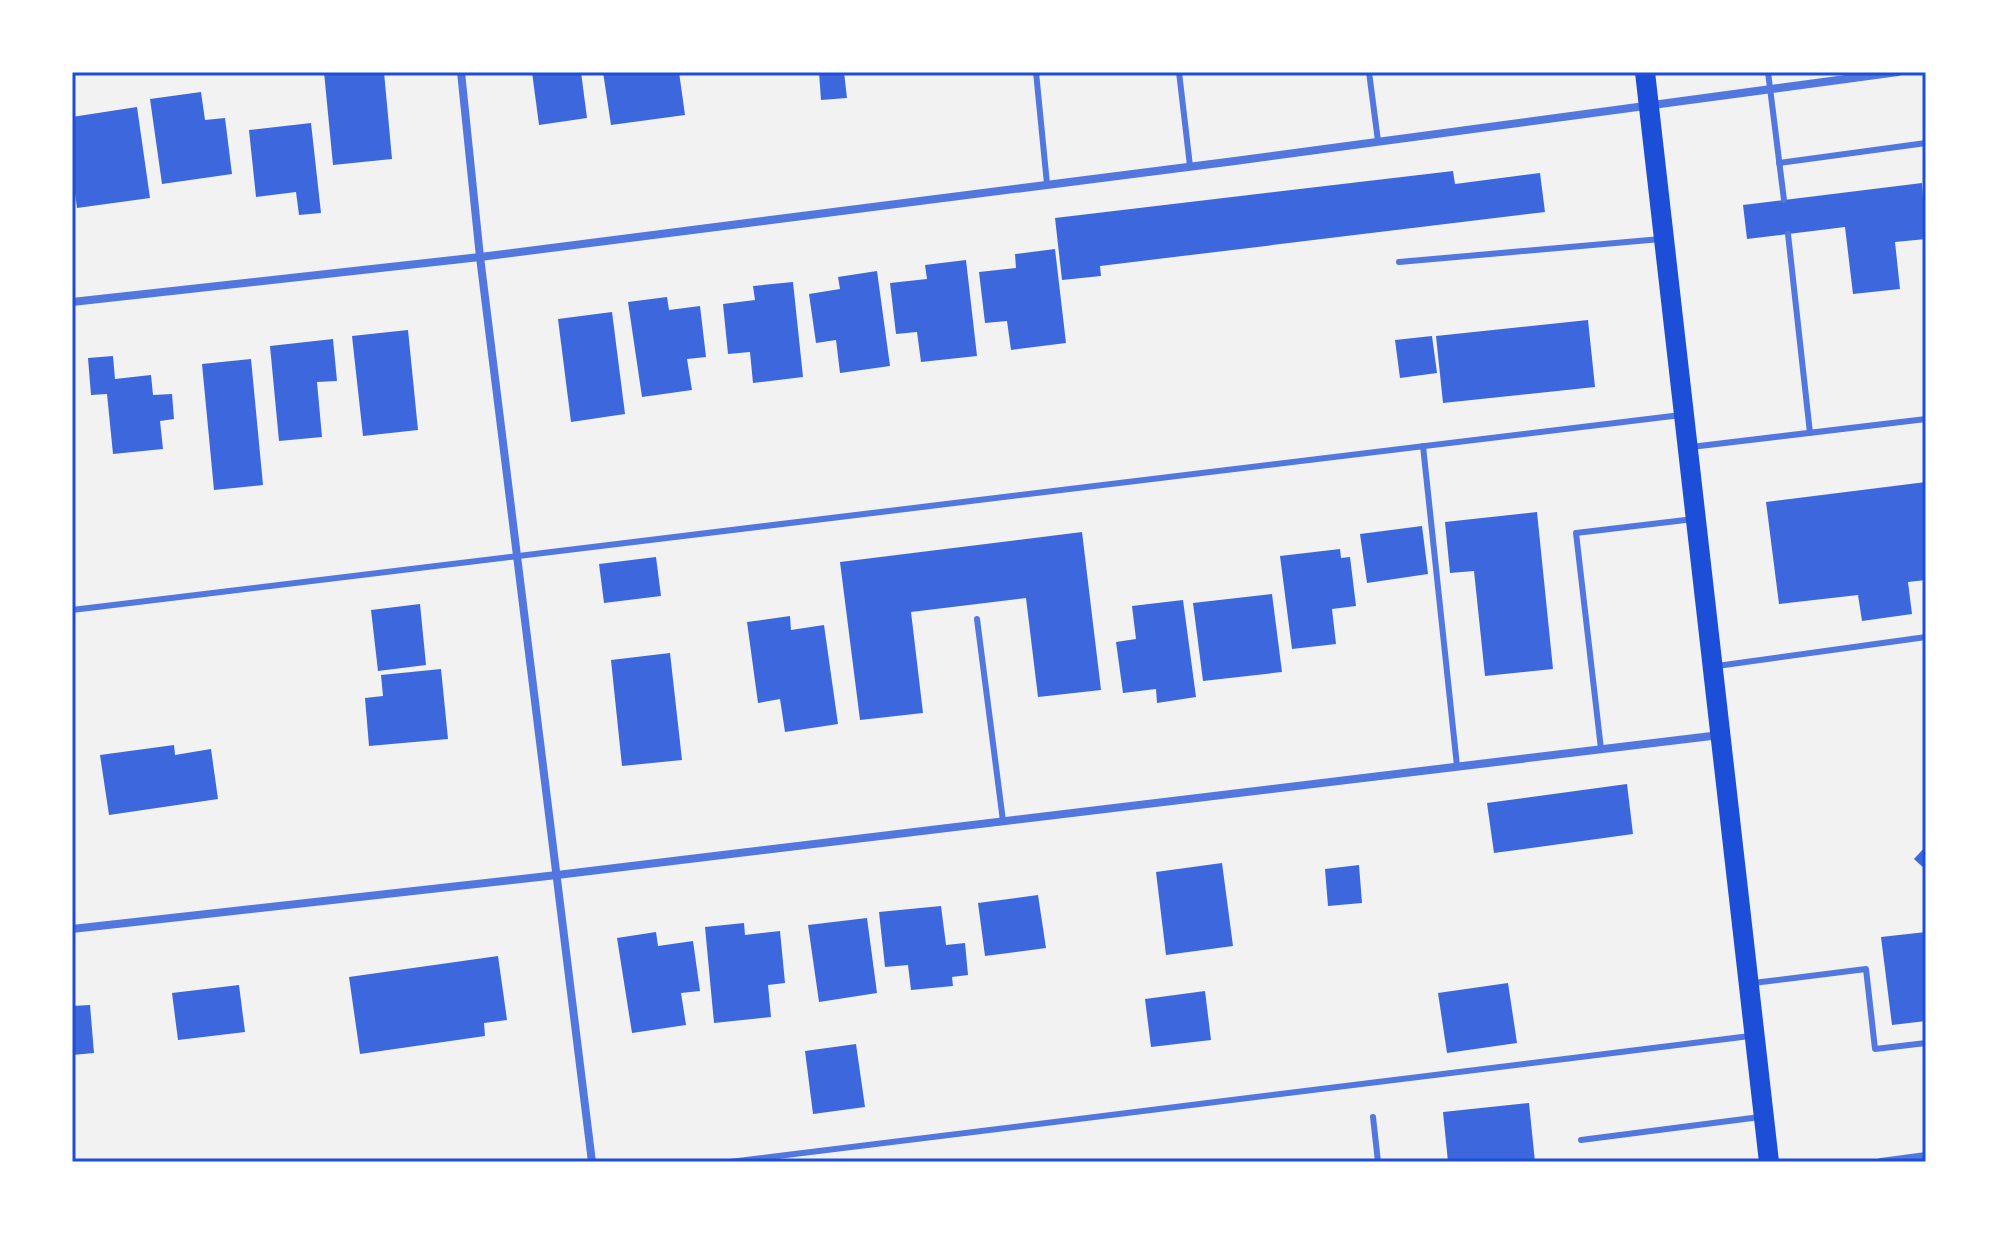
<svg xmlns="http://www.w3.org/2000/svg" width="1998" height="1234" font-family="'DM Sans',sans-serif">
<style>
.building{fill:#3d67dc}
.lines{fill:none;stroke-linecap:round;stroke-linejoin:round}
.service{stroke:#5277de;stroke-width:6}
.minor{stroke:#5277de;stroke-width:8}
.primary{stroke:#1d4ed8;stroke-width:20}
.neatline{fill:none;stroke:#1d4ed8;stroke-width:3}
</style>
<rect width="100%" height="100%" fill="#f2f2f2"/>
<g class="building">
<polygon points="324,72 384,72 392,159 333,165"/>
<polygon points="532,72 581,72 587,118 539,125"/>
<polygon points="603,72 679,72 685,115 611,125"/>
<polygon points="819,72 844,72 847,98 821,100"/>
<polygon points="201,92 205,120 225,118 232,174 162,184 150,99"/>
<polygon points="137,107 150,198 77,208 72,172 72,117"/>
<polygon points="311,123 321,213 299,215 296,192 256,197 249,130"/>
<polygon points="1453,171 1455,184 1540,173 1545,212 1100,266 1101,276 1062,280 1055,218"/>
<polygon points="1922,183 1926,239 1895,242 1900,289 1853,294 1845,227 1747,239 1743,205"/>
<polygon points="1055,249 1066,343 1011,350 1007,321 985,323 979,272 1016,268 1015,254"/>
<polygon points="966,260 977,356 921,362 917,332 896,334 890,283 927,279 925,265"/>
<polygon points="877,271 890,366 840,373 836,340 816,343 809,294 840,289 838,277"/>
<polygon points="793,282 803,377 753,383 750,352 728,354 723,304 755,300 753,286"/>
<polygon points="667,297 669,310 700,306 706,357 687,359 692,390 642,397 628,302"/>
<polygon points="612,312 625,414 571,422 558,319"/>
<polygon points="1588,320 1595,387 1443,403 1436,336"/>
<polygon points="408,330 418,430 363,436 352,336"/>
<polygon points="1432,336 1437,373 1400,378 1395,340"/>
<polygon points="333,339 337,381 317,382 322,437 279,441 270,346"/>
<polygon points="113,356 115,379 151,375 153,395 172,394 174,419 160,421 163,449 113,454 107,394 91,395 88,358"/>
<polygon points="251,359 263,485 214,490 202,364"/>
<polygon points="1926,482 1926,580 1908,582 1912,614 1862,621 1858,595 1779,604 1766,502"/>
<polygon points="1537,512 1553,669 1485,676 1474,571 1450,573 1445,522"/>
<polygon points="1422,526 1428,574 1367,583 1360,534"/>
<polygon points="1082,532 1101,690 1038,697 1026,598 911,612 923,713 860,720 840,562"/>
<polygon points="1340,549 1341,558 1350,557 1356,606 1332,609 1336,644 1292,649 1280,556"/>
<polygon points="656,557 661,596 604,603 599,564"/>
<polygon points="1272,594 1282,672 1203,681 1193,603"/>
<polygon points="1183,600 1196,697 1157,703 1156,689 1123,693 1116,642 1136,639 1132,606"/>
<polygon points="420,604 426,665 378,671 371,610"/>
<polygon points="790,616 791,630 824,625 838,724 785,732 780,699 758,703 747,622"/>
<polygon points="670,653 682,760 622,766 611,660"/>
<polygon points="441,669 448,739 369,746 365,698 383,696 381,675"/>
<polygon points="174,745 175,755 211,749 218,799 109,815 100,755"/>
<polygon points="1627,784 1633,834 1494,853 1487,803"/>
<polygon points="1926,846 1926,870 1914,859"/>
<polygon points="1222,863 1233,946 1166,955 1156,872"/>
<polygon points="1359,865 1362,903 1328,906 1325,869"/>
<polygon points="1038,895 1046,948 985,956 978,903"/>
<polygon points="941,906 946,945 965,943 968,975 952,977 953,986 911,990 908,965 885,967 879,912"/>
<polygon points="867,918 877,993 819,1002 808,925"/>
<polygon points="744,923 745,935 780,931 785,983 768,985 771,1017 714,1023 705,927"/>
<polygon points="656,932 658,946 693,941 700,991 681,993 686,1025 632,1033 617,938"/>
<polygon points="1926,932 1926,1021 1892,1025 1881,937"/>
<polygon points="498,956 507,1020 484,1023 485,1036 360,1054 349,977"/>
<polygon points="1508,983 1517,1043 1447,1053 1438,993"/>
<polygon points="239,985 245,1032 178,1040 172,993"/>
<polygon points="1205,991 1211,1040 1151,1047 1145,999"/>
<polygon points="90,1005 94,1053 72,1055 72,1006"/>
<polygon points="856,1044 865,1107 813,1114 805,1051"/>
<polygon points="1529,1103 1535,1162 1448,1162 1443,1112"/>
</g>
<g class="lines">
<g class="service">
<polyline points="1036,72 1047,184"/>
<polyline points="1179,72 1190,166"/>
<polyline points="1369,72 1378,141"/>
<polyline points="1768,72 1784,200"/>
<polyline points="1779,163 1926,143"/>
<polyline points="1788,234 1810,433"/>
<polyline points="1399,262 1661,239"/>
<polyline points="1423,446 1457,766"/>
<polyline points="1691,447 1926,419"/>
<polyline points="72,610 1681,415"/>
<polyline points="977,619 1003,821"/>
<polyline points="1717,666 1926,637"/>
<polyline points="1601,749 1576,533 1694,519"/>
<polyline points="1753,983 1866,969 1875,1049 1926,1043"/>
<polyline points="1373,1117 1378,1162"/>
<polyline points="1581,1140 1760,1117"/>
<polyline points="730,1162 1750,1036"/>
</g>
<g class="minor">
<polyline points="461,72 480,257 592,1162"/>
<polyline points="72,302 480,257 1235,161 1898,72"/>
<polyline points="72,929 557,875 1720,735"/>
<polyline points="1881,1162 1926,1156"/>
</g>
<polyline class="primary" points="1645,72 1769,1162"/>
</g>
<rect width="1998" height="1234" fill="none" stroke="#ffffff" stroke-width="148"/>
<rect x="74" y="74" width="1850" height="1086" class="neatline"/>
</svg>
